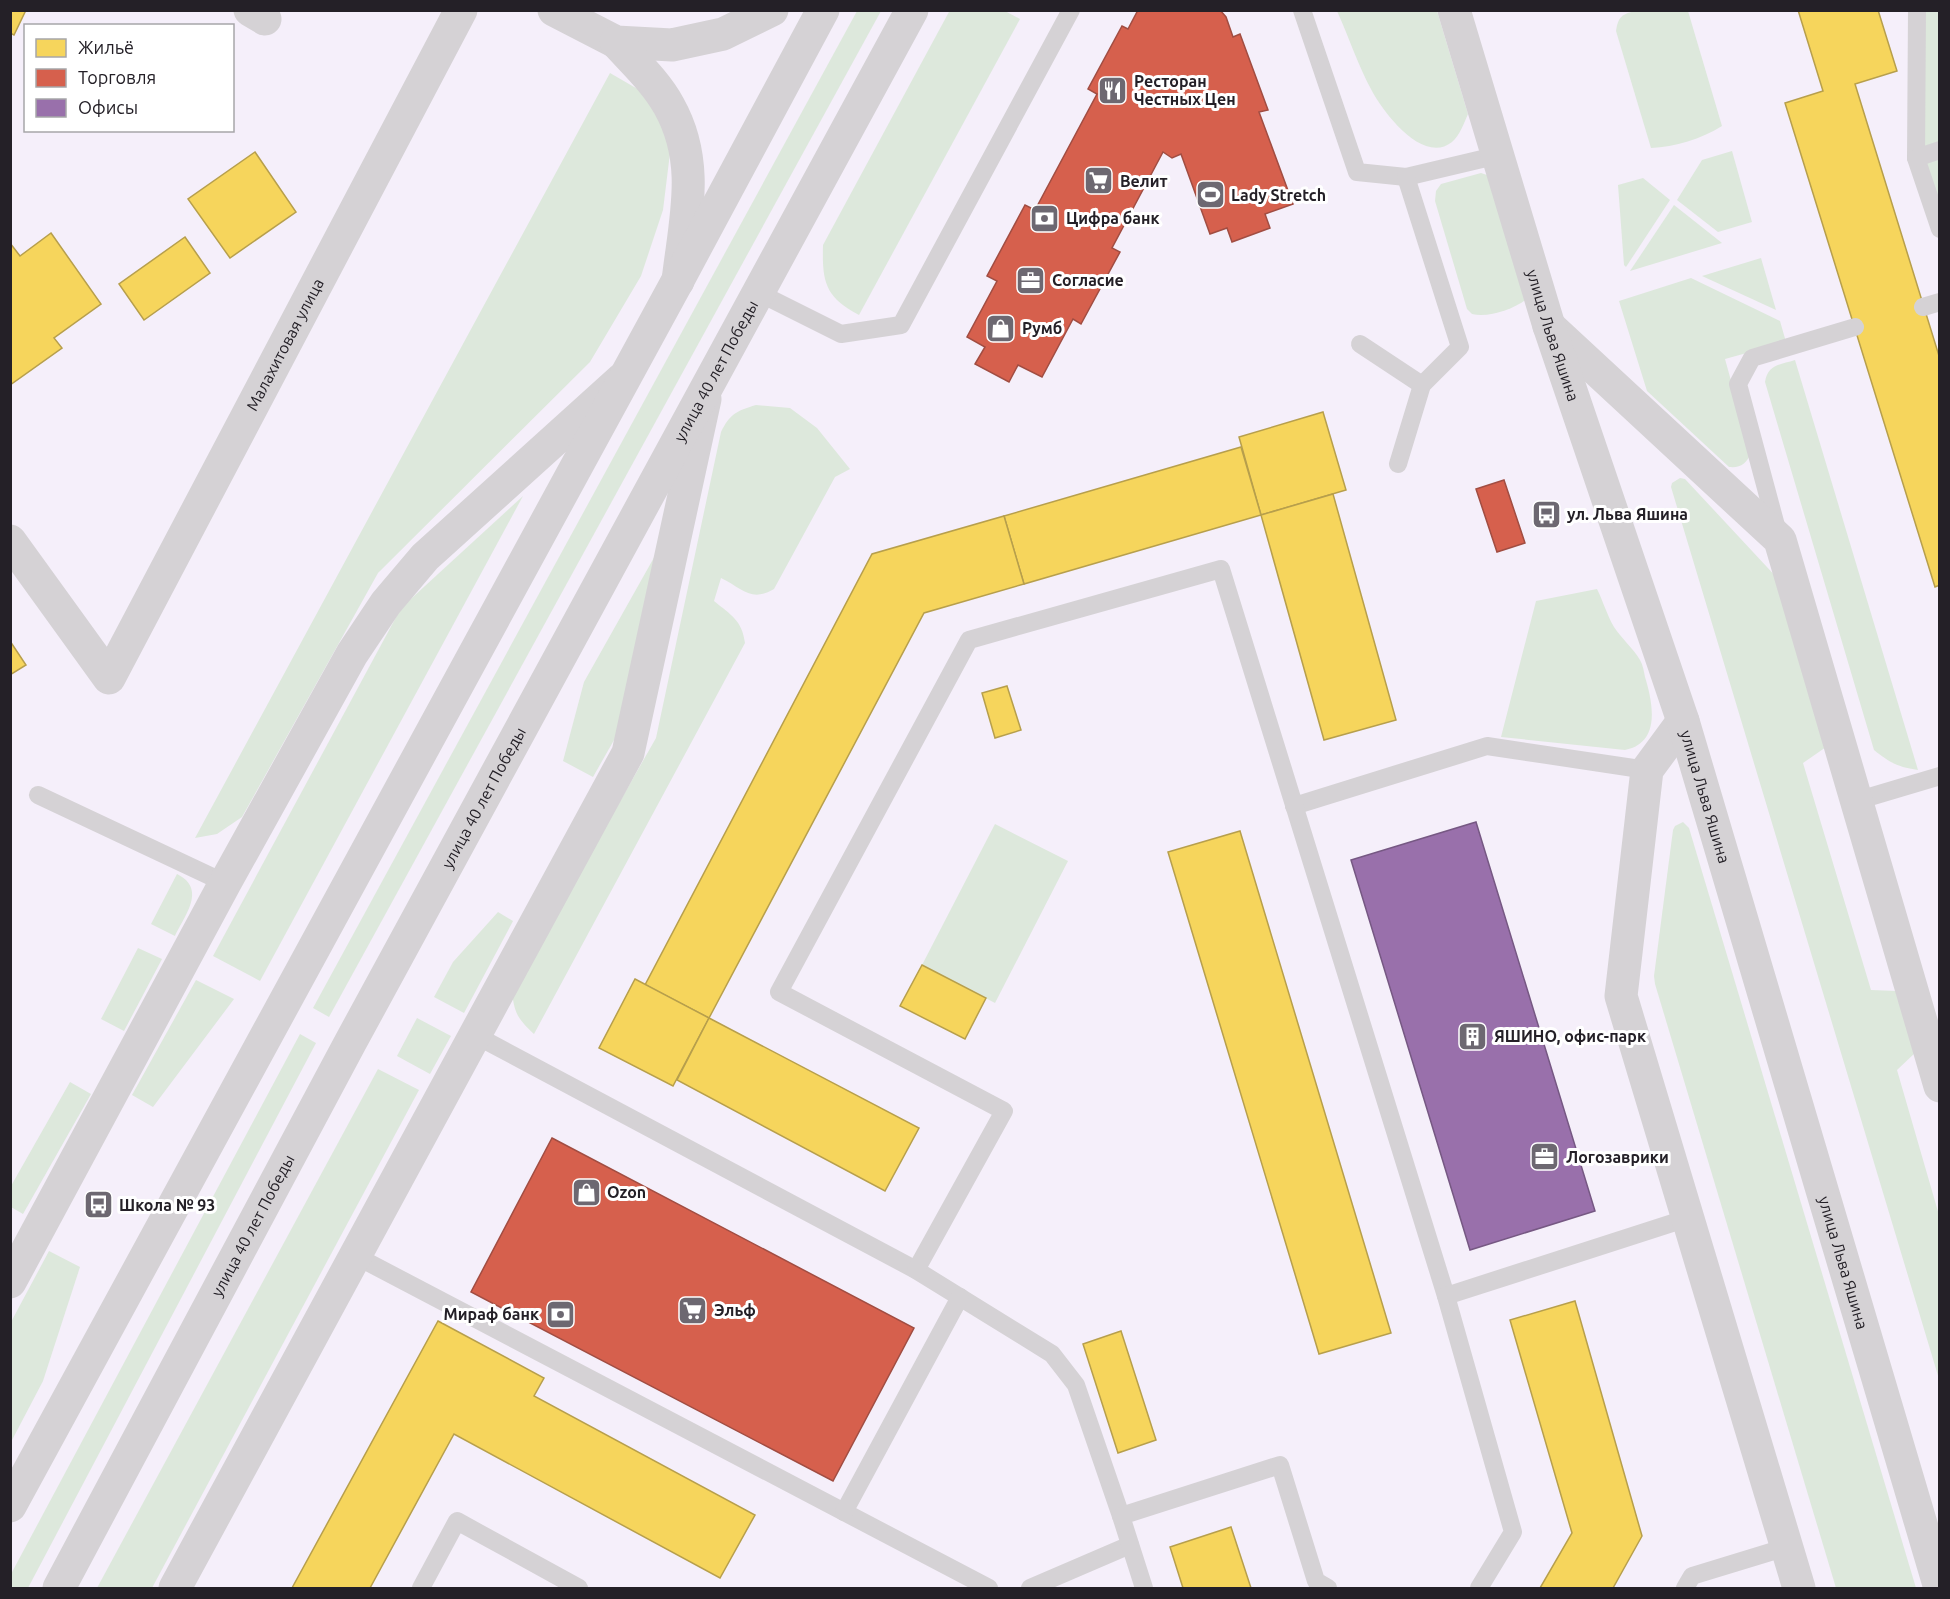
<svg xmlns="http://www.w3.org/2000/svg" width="1950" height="1599" font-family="Ubuntu,sans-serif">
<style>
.green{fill:#dde8dc}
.homes{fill:#f6d55c;stroke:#b79f4c;stroke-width:1.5}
.shops{fill:#d6604d;stroke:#a14d42;stroke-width:1.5}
.offices{fill:#9970ab;stroke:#765883;stroke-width:1.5}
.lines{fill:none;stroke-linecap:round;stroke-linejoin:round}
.service{stroke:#d5d2d5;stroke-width:18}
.minor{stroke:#d5d2d5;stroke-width:33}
.secondary{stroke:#d5d2d5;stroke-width:33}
.primary{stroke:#d5d2d5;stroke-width:33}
.labels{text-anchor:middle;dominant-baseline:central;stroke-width:6;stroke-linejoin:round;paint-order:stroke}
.poi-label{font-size:16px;font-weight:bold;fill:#242027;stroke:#fff;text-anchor:start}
.street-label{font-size:16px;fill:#242027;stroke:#fff}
</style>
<rect width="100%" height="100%" fill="#f5effa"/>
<g class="green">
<path d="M950,10L1005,11L1020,19L859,315C825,297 822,282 823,245Z"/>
<polygon points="857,11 881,11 329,1017 313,1008"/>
<path d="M1337,11H1437L1468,114C1464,123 1460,135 1452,142C1423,165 1384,113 1372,91C1358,66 1349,37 1337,11Z"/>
<path d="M1635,11H1688L1722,126C1701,139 1675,147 1651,148L1616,31C1618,17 1622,14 1635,11Z"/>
<polygon points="1917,11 1939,11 1939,229 1916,158"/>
<polygon points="610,73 648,95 663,118 670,153 663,210 641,276 590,362 378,573 242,817 217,834 195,838"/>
<polygon points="1732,151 1752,222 1718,232 1677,200 1702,160"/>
<path d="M1481,173L1490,176L1529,297C1516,309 1489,318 1472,314L1467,309L1435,201L1436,191L1441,184Z"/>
<polygon points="1643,178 1670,200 1626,267 1624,265 1618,185"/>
<polygon points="1674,205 1722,243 1630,271"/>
<polygon points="1761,258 1776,310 1702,276"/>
<path d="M1691,278L1780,321L1786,342L1725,359L1751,453C1746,464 1741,468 1729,467L1647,391L1619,301Z"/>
<path d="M1795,360L1918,770C1898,767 1890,763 1874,750L1765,382C1768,364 1780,365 1795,360Z"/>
<path d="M756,405L790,408L817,428L850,469L835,477L774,589C751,603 742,588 721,578L714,601C731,615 742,620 745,643L534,1034C518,1019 514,1013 512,991L656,738L721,432C730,414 736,411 756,405Z"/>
<polygon points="1680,478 1685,479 1781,582 1829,745 1803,763 1871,990 1897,991 1916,1052 1897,1070 1939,1215 1939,1379 1671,487 1672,483"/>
<polygon points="523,496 260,981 213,956 401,608"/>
<polygon points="656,554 618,733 593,777 563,761 584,682"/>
<path d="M1597,589C1603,601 1607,615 1614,627C1621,638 1633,648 1640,660C1643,665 1644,672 1645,677C1653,703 1661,743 1625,750L1501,737L1536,601Z"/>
<polygon points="1683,822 1689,828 1916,1588 1836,1588 1655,984 1654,976 1673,830 1675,826"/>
<polygon points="995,824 1068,861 995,1003 922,965"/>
<path d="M177,874C207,889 185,915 175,936L151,924Z"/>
<polygon points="498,912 513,921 464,1013 434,997 453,962"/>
<polygon points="138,948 162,959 124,1031 101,1019"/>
<polygon points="196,980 234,999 153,1107 132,1095"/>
<polygon points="417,1018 451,1036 430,1074 397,1056"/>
<polygon points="300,1034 316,1043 28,1588 11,1588 11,1574"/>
<polygon points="378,1069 419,1090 152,1588 97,1588"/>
<polygon points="70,1082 91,1094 23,1214 11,1207 11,1186"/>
<polygon points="49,1251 80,1267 43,1381 11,1442 11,1322"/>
</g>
<g class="homes">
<polygon points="10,10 26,10 14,35 10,33"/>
<polygon points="1798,10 1878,10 1897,71 1855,84 1940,359 1940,585 1935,587 1785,103 1823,91"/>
<polygon points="255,152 296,212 230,258 188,199"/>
<polygon points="51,233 101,304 54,338 62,348 10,385 10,243 20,256"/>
<polygon points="185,237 210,273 144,320 119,284"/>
<polygon points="1323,412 1346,490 1261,515 1239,437"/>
<polygon points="1241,447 1261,515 1024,584 1004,516"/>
<polygon points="1333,494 1396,720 1324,740 1261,515"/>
<polygon points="1004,516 1024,584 924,613 709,1018 645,985 872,554"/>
<polygon points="10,641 26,665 10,675"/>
<polygon points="1007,686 1021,730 995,738 982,693"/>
<polygon points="1240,831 1391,1333 1319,1354 1168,852"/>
<polygon points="922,965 986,998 965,1039 900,1006"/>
<polygon points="635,979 709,1018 673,1086 599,1048"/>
<polygon points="709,1018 919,1128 885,1191 677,1080"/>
<polygon points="1575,1301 1642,1536 1613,1588 1540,1588 1572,1533 1510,1320"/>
<polygon points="438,1321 544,1378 534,1396 755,1515 720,1578 454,1434 370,1588 292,1588"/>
<polygon points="1121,1331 1156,1440 1118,1453 1083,1344"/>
<polygon points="1231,1527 1251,1588 1183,1588 1170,1547"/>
</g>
<g class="shops">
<polygon points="1138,10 1220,10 1226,17 1233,37 1240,34 1268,110 1259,112 1293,204 1265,214 1270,228 1232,242 1227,228 1210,234 1181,154 1172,158 1163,152 1112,248 1120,252 1081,324 1073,319 1042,377 1018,365 1009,382 975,364 985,347 967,337 997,281 987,276 1025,205 1035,210 1097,94 1088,89 1122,26 1128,29"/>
<polygon points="1504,480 1525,543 1497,552 1476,489"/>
<polygon points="552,1138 914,1328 833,1481 471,1292"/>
</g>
<polygon class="offices" points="1476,822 1595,1211 1470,1250 1351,860"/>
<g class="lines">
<g class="service">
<polyline points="1302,10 1357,172 1406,177 1499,155"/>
<polyline points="1917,10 1916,158 1940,229"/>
<polyline points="1916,158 1940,150"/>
<polyline points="759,293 841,334 901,325 1071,10"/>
<polyline points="1923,307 1940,302"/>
<polyline points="1360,344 1422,385"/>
<polyline points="1398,464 1422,385 1460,347 1406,177"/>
<polyline points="1778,533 1738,384 1752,358 1855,327"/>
<polyline points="38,795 225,883"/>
<polyline points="1856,801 1940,776"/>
<polyline points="1294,806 1487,746 1647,770"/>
<polyline points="475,1035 916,1270 1052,1354 1076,1385 1121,1516"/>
<polyline points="356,1256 989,1588"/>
<polyline points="916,1270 1004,1111 779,992 969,640 1221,569 1446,1296 1513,1532 1479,1588"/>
<polyline points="1446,1296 1688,1218"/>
<polyline points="844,1512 960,1297"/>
<polyline points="421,1588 457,1521 579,1588"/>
<polyline points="1030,1588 1130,1545"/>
<polyline points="1144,1588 1121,1516 1280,1465 1316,1581 1328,1588"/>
<polyline points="1685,1588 1692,1576 1787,1547"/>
</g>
<g class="minor">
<polyline points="250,10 265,19"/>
<polyline points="554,10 616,42 672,45 723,34 772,10"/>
<path d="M616,42C634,62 656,82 669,106C701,163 685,219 678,281"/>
<polyline points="1549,326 1780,540 1940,1086"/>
<path id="s1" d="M10,541L109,678L461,10"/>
<polyline points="1683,721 1647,770 1621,996 1799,1588"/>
<polyline points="10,1282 225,883 352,654 386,603 425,557 622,379"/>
<polyline points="175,1588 628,753 705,399"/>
</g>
<path class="secondary" id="s2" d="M1454,10L1549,326L1683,721L1940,1588"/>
<g class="primary">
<polyline points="10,1506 677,282 823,10"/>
<path id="s3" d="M59,1588L350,1043L912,10"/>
</g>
</g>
<defs>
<symbol id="restaurant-square" viewBox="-11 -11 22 22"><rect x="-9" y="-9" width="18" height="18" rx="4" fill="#6d6871" stroke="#fff"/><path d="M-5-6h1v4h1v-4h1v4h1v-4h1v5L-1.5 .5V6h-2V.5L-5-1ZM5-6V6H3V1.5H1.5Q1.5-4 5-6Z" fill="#fff"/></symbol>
<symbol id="supermarket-square" viewBox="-11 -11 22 22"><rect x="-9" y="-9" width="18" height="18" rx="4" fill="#6d6871" stroke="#fff"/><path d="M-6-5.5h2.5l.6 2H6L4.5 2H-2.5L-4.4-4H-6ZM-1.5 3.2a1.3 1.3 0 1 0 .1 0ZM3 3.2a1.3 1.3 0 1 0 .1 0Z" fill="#fff"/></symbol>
<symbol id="stadium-square" viewBox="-11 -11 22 22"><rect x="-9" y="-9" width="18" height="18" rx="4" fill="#6d6871" stroke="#fff"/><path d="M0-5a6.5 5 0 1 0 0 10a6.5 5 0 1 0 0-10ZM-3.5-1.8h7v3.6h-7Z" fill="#fff"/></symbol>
<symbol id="bank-square" viewBox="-11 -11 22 22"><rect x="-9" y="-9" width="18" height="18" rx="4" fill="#6d6871" stroke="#fff"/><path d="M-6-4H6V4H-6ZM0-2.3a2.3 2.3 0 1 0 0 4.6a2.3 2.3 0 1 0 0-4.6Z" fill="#fff"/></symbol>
<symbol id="office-square" viewBox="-11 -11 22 22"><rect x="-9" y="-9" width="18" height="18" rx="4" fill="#6d6871" stroke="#fff"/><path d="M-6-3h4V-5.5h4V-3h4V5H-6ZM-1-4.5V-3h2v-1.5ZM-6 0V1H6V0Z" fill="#fff"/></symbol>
<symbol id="shop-square" viewBox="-11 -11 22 22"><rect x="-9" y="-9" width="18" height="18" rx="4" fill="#6d6871" stroke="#fff"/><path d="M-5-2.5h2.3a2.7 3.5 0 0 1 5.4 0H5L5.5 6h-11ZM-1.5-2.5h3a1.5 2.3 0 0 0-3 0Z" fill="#fff"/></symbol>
<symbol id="bus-square" viewBox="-11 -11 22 22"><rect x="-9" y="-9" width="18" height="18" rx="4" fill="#6d6871" stroke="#fff"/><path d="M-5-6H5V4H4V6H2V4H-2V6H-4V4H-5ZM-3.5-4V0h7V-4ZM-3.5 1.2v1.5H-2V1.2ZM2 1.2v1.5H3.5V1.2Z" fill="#fff"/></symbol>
<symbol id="building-square" viewBox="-11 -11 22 22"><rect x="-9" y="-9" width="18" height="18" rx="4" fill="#6d6871" stroke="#fff"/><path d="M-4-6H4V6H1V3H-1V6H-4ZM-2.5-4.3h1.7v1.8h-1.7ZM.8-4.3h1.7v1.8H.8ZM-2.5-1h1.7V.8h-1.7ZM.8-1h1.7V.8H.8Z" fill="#fff"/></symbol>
</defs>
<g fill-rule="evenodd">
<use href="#restaurant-square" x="1096" y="74" width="33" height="33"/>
<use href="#supermarket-square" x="1082" y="164" width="33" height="33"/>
<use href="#stadium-square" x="1194" y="178" width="33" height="33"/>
<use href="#bank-square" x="1028" y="202" width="33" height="33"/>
<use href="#office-square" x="1014" y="264" width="33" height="33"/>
<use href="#shop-square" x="984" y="312" width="33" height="33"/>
<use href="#bus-square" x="1530" y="498" width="33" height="33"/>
<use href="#building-square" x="1456" y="1020" width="33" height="33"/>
<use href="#office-square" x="1528" y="1140" width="33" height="33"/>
<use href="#shop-square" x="570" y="1176" width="33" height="33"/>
<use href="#bus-square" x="82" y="1188" width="33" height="33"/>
<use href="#supermarket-square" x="676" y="1294" width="33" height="33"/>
<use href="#bank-square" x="544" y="1298" width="33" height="33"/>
</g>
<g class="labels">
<g class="poi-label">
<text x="1134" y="81">Ресторан<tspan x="1134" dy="18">Честных Цен</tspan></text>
<text x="1120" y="181">Велит</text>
<text x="1231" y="195">Lady Stretch</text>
<text x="1066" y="218">Цифра банк</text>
<text x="1052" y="280">Согласие</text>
<text x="1022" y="328">Румб</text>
<text x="1567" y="514">ул. Льва Яшина</text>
<text x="1494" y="1036">ЯШИНО, офис-парк</text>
<text x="1566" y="1157">Логозаврики</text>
<text x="607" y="1192">Ozon</text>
<text x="119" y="1205">Школа № 93</text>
<text x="714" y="1310">Эльф</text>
<text x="539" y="1314" text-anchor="end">Мираф банк</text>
</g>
<g class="street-label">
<text stroke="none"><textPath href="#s2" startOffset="340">улица Льва Яшина</textPath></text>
<text stroke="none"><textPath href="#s1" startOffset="546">Малахитовая улица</textPath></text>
<text stroke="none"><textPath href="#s3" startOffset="1383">улица 40 лет Победы</textPath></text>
<text stroke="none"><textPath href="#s2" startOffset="826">улица Льва Яшина</textPath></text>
<text stroke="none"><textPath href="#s3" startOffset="897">улица 40 лет Победы</textPath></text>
<text stroke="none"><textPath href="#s3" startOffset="411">улица 40 лет Победы</textPath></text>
<text stroke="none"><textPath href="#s2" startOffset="1312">улица Льва Яшина</textPath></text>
</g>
</g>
<rect width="1950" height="1599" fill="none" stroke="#242027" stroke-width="24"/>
<rect x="24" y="24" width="210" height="108" fill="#ffffff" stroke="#a7a6a9" stroke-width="1.5"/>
<rect x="36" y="39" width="30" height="18" fill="#f6d55c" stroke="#a7a6a9" stroke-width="1.5"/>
<text x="78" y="54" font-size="18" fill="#242027">Жильё</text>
<rect x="36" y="69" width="30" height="18" fill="#d6604d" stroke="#a7a6a9" stroke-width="1.5"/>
<text x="78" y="84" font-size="18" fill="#242027">Торговля</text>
<rect x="36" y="99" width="30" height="18" fill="#9970ab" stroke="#a7a6a9" stroke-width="1.5"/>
<text x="78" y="114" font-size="18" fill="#242027">Офисы</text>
</svg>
